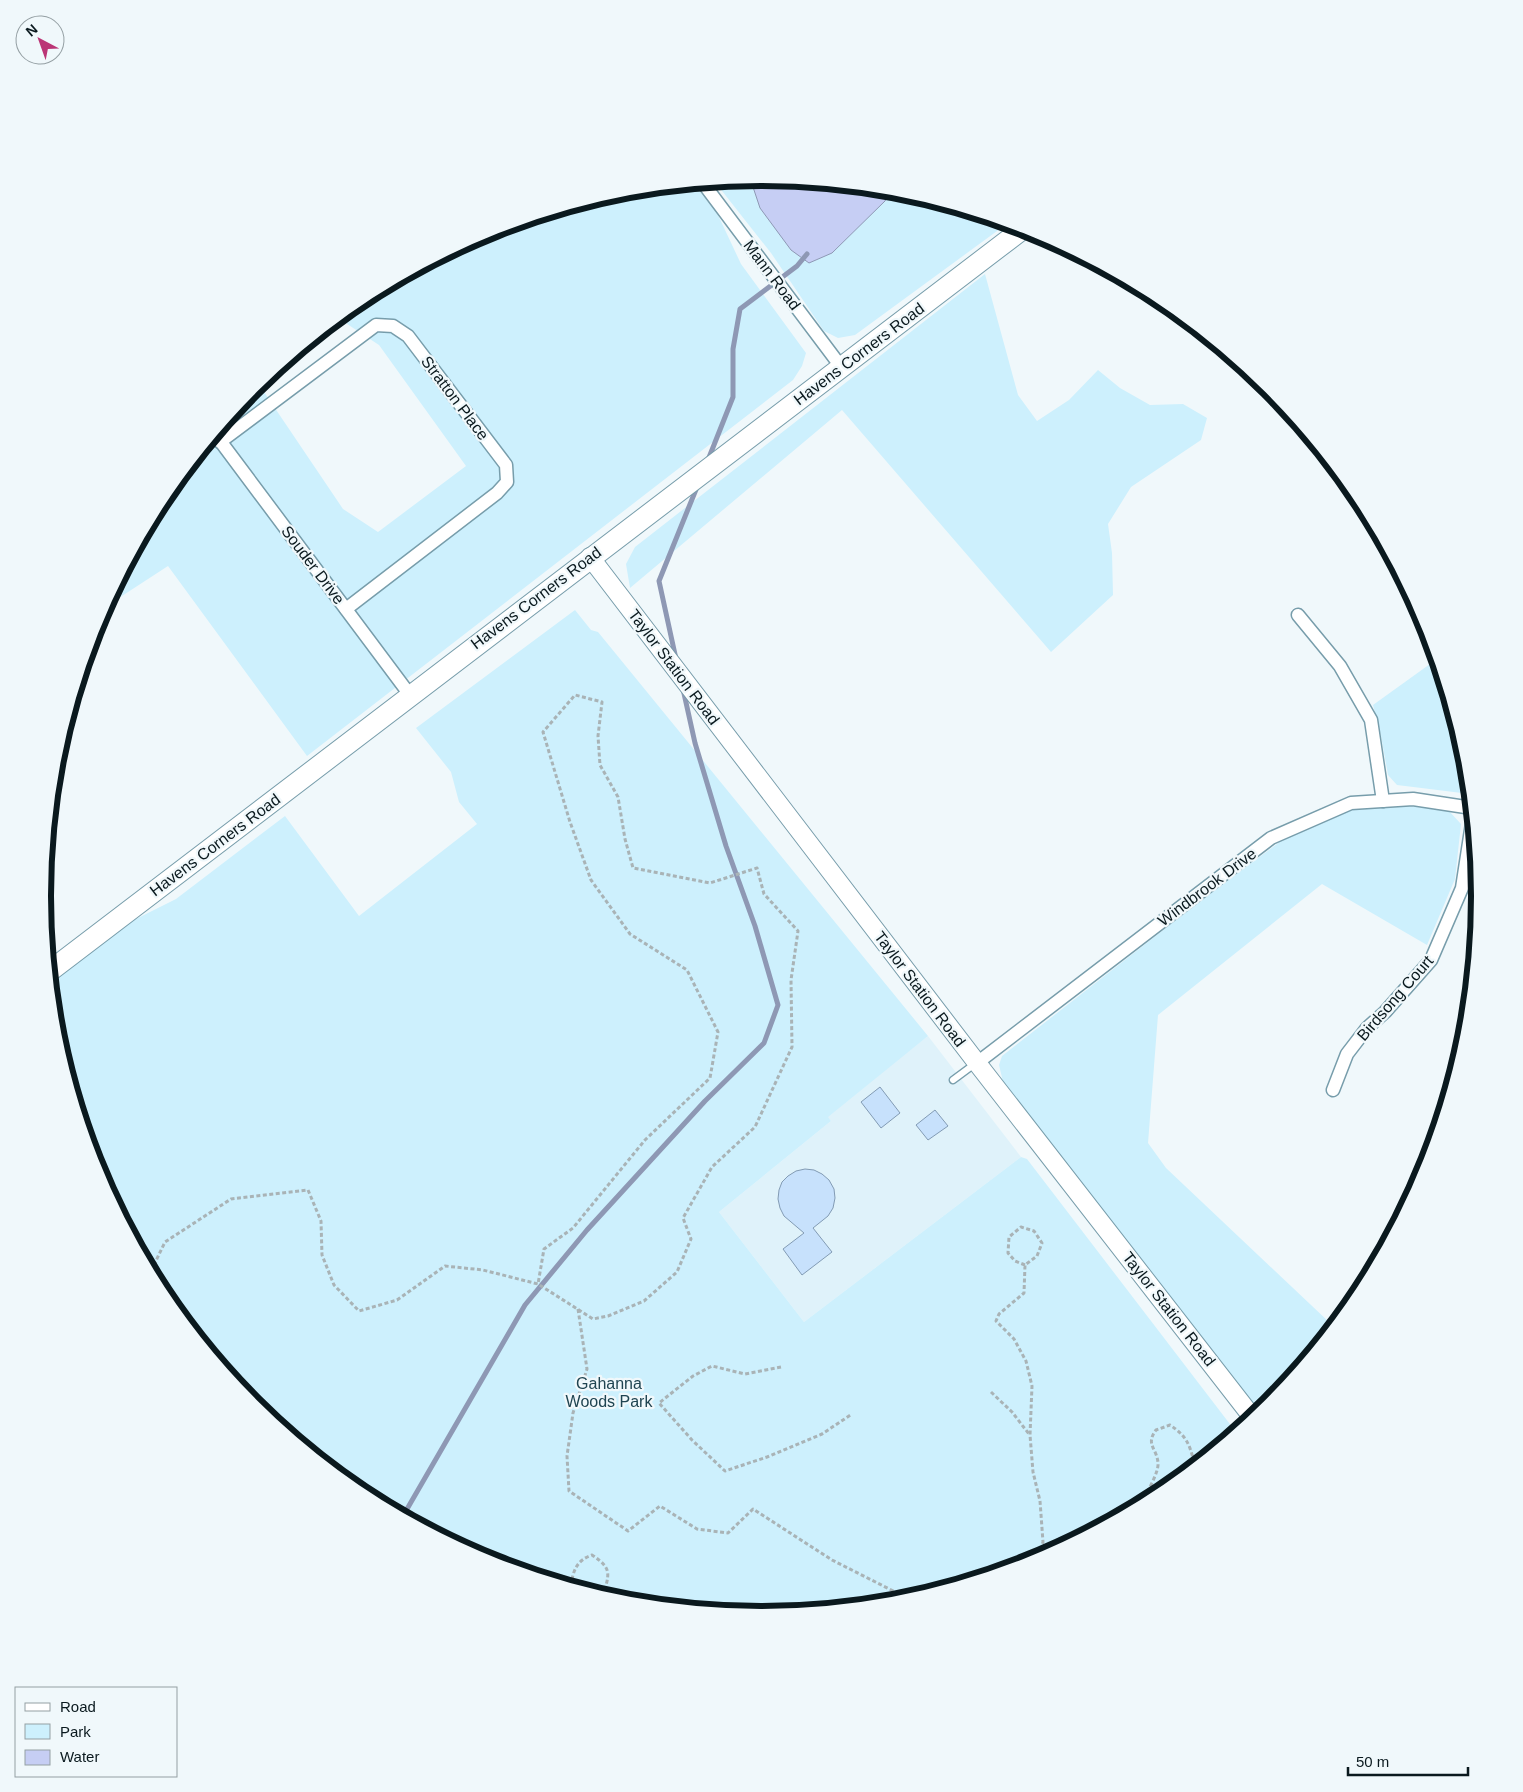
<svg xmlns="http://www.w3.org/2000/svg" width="1523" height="1792" font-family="Arial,sans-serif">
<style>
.built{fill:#dff2fa}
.green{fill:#cdf0fd}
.water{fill:#c6cef4;stroke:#8e98b4}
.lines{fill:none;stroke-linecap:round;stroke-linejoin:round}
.stream{stroke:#8e98b4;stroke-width:5}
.building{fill:#c7e1fc;stroke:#829bb4}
.service-casing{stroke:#779dab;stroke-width:9}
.minor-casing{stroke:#779dab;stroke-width:15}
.secondary-casing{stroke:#779dab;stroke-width:20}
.primary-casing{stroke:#779dab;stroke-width:22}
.path{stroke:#a9b3b6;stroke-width:3;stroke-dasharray:4 2.5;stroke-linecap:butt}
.service{stroke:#fff;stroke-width:6}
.minor{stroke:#fff;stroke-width:12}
.secondary{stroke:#fff;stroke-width:18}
.primary{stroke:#fff;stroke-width:20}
.labels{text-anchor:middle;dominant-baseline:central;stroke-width:4.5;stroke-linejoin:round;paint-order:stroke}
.street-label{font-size:16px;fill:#0a191e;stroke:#f0f8fb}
.park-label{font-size:16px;fill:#1f4451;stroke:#f0f8fb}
.rim{fill:none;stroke:#0a191e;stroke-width:6}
</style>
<rect width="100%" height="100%" fill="#f0f8fb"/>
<polygon class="built" points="928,1036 1021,1157 804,1322 719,1212 831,1121 826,1115"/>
<g class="green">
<polygon points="760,177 753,187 885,201 891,190 902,191 1008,223 855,335 838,338 824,331 771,253 715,182"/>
<polygon points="694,184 718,215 741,264 806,353 802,366 793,380 307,756 168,566 105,607 164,496 258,383 343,509 378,532 466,466 379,345 338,318 362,298 487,232 622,191"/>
<polygon points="985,274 1018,395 1037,421 1069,400 1098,370 1120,388 1150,405 1183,404 1207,418 1201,440 1131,487 1108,524 1112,553 1113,595 1051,652 842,410 630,588 626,564 635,547"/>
<polygon points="575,610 591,630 598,632 928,1036 828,1117 831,1121 719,1212 804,1322 1021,1157 1027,1159 1236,1432 1161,1494 1036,1560 901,1601 761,1615 621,1601 486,1560 362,1494 253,1404 164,1295 97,1171 56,1036 51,979 116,929 176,899 285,816 359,916 477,824 459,802 451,772 416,728"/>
<polygon points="1437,659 1467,756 1470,794 1397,785 1388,775 1381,736 1373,705"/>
<polygon points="1408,806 1449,811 1461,824 1455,879 1427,945 1322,884 1158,1015 1148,1143 1166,1168 1329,1322 1344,1314 1270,1405 1260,1413 1004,1086 999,1065 1002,1056 1208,895 1281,841 1352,810"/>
</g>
<polygon class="water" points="761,177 762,177 891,190 885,201 832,253 809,263 791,250 760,208 753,187"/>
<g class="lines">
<g class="stream">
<polyline points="708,460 733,397 733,349 740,309 797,266 807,254"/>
<polyline points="676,659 659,581 697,487"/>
<polyline points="403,1516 525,1305 587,1230 705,1101 764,1043 778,1005 755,926 726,846 695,743 683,689"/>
</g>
</g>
<g class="building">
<polygon points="880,1087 900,1113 881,1128 861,1102"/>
<polygon points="935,1110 948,1126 928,1140 916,1125"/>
<polygon points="805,1169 814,1170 822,1174 829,1180 834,1189 835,1198 833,1208 828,1216 813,1228 832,1252 802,1275 783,1249 804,1233 784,1216 780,1208 778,1199 779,1190 782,1182 788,1176 796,1171"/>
</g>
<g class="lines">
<defs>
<polyline id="service" points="953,1080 976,1063"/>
<g id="minor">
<polyline points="703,183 842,368"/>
<polyline points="215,434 410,695"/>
<polyline points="220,442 376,325 393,326 408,336 506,465 507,482 497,493 346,609"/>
<polyline points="1298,615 1340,666 1371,720 1383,801"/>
<polyline points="977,1063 1271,838 1351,803 1413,799 1472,808"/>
<polyline points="1333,1090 1347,1054 1367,1028 1385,1012 1431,960 1462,888 1473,817"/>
</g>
<polyline id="secondary" points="590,557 977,1063 1253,1418"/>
<polyline id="primary" points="50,971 1024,228"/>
</defs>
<use href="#service" class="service-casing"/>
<use href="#minor" class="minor-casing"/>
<use href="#secondary" class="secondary-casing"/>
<use href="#primary" class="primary-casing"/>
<g class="path">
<polyline points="1025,1265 1015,1261 1008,1253 1009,1237 1021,1227 1034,1231 1042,1243 1037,1256 1025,1265 1024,1293 999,1314 996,1321 1014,1339 1026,1361 1032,1386 1030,1435 1033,1472 1040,1501 1043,1542 1037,1560"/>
<polyline points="151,1271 165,1242 231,1199 308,1190 321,1221 322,1255 334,1285 359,1311 397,1300 445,1266 483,1270 538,1284 593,1319 608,1316 644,1301 677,1272 691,1239 683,1218 712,1167 755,1127 792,1047 791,980 798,931 764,894 757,868 710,883 633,868 625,839 618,797 600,765 598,736 602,702 575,695 543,732 570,822 591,880 630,934 687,970 718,1032 710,1078 645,1140 573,1228 544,1249 538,1284"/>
<polyline points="578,1309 587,1369 573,1413 567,1456 569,1491 628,1531 660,1506 697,1529 728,1533 753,1509 832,1560 909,1599"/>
<polyline points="781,1367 745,1374 712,1366 693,1376 659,1403 692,1440 725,1471 767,1457 822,1434 852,1414"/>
<polyline points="991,1392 1012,1412 1029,1434"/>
<path d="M1142,1504C1146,1493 1159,1473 1158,1463C1157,1448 1145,1445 1156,1430L1170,1425C1188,1437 1190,1446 1195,1466"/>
<path d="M571,1586C573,1570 577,1560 592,1555C613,1569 609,1574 603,1596"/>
</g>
<use href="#service" class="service"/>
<use href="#minor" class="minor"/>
<use href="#secondary" class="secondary"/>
<use href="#primary" class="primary"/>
</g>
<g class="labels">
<g class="street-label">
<text transform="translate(772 275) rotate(53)">Mann Road</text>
<text transform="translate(859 354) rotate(-37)">Havens Corners Road</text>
<text transform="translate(455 398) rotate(53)">Stratton Place</text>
<text transform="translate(313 565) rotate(53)">Souder Drive</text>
<text transform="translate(536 598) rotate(-37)">Havens Corners Road</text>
<text transform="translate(674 667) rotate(53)">Taylor Station Road</text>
<text transform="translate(215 845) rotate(-37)">Havens Corners Road</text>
<text transform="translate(1207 887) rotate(-37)">Windbrook Drive</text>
<text transform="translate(920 989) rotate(53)">Taylor Station Road</text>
<text transform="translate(1395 998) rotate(-49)">Birdsong Court</text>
<text transform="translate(1169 1309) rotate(52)">Taylor Station Road</text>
</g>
<g class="park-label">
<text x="609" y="1383">Gahanna<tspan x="609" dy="18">Woods Park</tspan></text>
</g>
</g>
<path d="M0 0H1523V1792H0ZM51 896a710 710 0 1 1 1420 0a710 710 0 1 1-1420 0Z" fill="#f0f8fb" fill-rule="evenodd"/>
<path class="rim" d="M51 896a710 710 0 1 1 1420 0a710 710 0 1 1-1420 0Z"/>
<rect x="15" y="1687" width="162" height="90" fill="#f0f8fb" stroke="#949fa3"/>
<rect x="25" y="1703" width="25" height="8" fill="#ffffff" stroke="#949fa3"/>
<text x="60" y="1712" font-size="15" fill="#0a191e">Road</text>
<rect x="25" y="1724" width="25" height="15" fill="#cdf0fd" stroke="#949fa3"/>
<text x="60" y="1737" font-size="15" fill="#0a191e">Park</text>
<rect x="25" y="1750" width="25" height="15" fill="#c6cef4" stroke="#949fa3"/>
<text x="60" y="1762" font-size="15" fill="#0a191e">Water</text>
<g transform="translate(40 40) rotate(319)"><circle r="24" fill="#f0f8fb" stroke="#949fa3"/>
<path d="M0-4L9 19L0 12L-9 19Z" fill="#bb3576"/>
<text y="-8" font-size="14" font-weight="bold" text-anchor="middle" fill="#0a191e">N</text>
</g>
<path d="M1348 1767v8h120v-8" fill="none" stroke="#0a191e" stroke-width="2.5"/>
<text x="1356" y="1767" font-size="15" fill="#0a191e" stroke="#f0f8fb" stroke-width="4" paint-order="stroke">50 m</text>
</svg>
